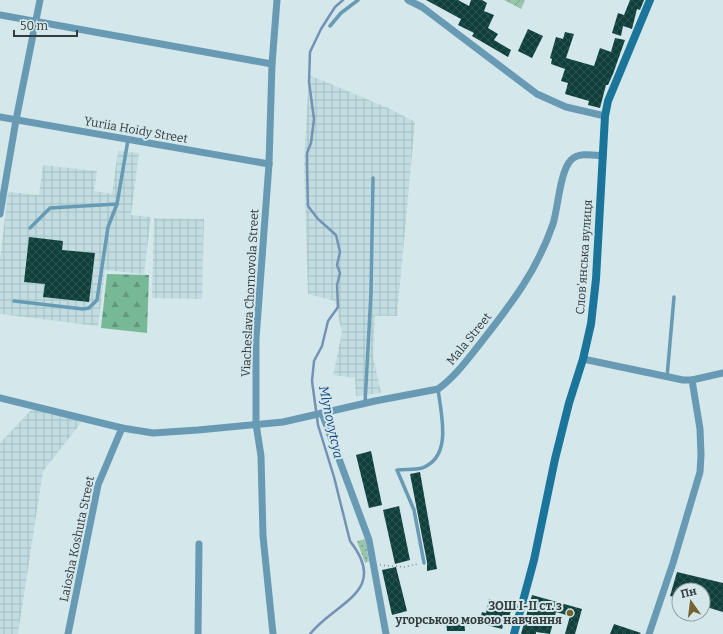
<svg xmlns="http://www.w3.org/2000/svg" width="723" height="634" font-family="Bitter,serif">
<style>
.industrial{fill:url(#industrial-grid)}
.grass{fill:url(#grass-dots)}
.forest{fill:url(#forest-firs)}
.garden{fill:url(#garden-furrows)}
.lines{fill:none;stroke-linecap:round;stroke-linejoin:round}
.stream{stroke:#7491b6;stroke-width:2.5}
.building{fill:url(#building-cross-hatch)}
.path{stroke:#839193;stroke-width:1.5;stroke-dasharray:1 3;stroke-linecap:butt}
.lane{stroke:#689ab4;stroke-width:3.5}
.street{stroke:#689ab4;stroke-width:7}
.secondary{stroke:#1b759b;stroke-width:8}
.poi-dot{fill:#776332;stroke:#d4e7ea;stroke-width:1.5}
.labels{text-anchor:middle;dominant-baseline:central;stroke-width:4;stroke-linejoin:round;paint-order:stroke}
.street-label{font-size:12px;fill:#343c3d;stroke:#d4e7ea}
.poi-label{font-size:12px;font-weight:bold;fill:#343c3d;stroke:#d4e7ea;text-anchor:end}
.water-label{font-size:13px;font-style:italic;fill:#0c417d;stroke:#d4e7ea}
</style>
<defs>
<pattern id="industrial-grid" width="8" height="8" patternUnits="userSpaceOnUse"><rect width="8" height="8" fill="#c1dde1"/><path d="M0 4h8M4 0v8" fill="none" stroke="#a6bfc2"/></pattern>
<pattern id="grass-dots" width="8" height="8" patternUnits="userSpaceOnUse"><rect width="8" height="8" fill="#98c4ab"/><path d="M2 2h.1M6 6h.1" fill="none" stroke="#7da08c" stroke-width="1.8" stroke-linecap="round"/></pattern>
<pattern id="forest-firs" width="22" height="20" patternUnits="userSpaceOnUse"><rect width="22" height="20" fill="#77b996"/><path d="M5 1l3.5 6h-7zM16 11l3.5 6h-7z" fill="#62987c"/></pattern>
<pattern id="garden-furrows" width="10" height="10" patternUnits="userSpaceOnUse"><rect width="10" height="10" fill="#98c4ab"/><path d="M-1 1l2-2M0 10L10 0M9 11l2-2" fill="none" stroke="#7da08c"/></pattern>
<pattern id="building-cross-hatch" width="8" height="8" patternUnits="userSpaceOnUse"><rect width="8" height="8" fill="#10403b"/><path d="M0 0l8 8M0 8l8-8" fill="none" stroke="#2b5450"/></pattern>
</defs>
<rect width="100%" height="100%" fill="#d4e7ea"/>
<g class="industrial">
<polygon points="309,75 388,108 415,122 397,316 375,316 373,356 381,393 356,396 355,378 333,375 342,333 335,301 308,294 304,165"/>
<polygon points="118,151 139,153 131,215 151,217 144,274 105,270 98,326 0,314 0,259 8,192 39,195 43,165 97,171 94,191 112,194"/>
<polygon points="154,218 204,219 202,299 152,298"/>
<polygon points="35,406 84,419 43,471 18,634 0,634 0,443"/>
</g>
<polygon class="grass" points="365,539 369,561 365,563 357,541"/>
<polygon class="forest" points="107,274 149,275 147,333 101,328"/>
<polygon class="garden" points="504,0 525,0 521,9"/>
<g class="lines">
<path class="stream" d="M310,634C335,602 390,592 350,541L334,477L318,425L312,381L314,361L322,346L328,321L338,307L337,285L340,273L337,265L340,252L336,235L318,219L308,206L307,167V153L311,143L314,119L309,82L310,52L321,29L335,7L343,0"/>
</g>
<g class="building">
<polygon points="426,0 458,0 469,6 471,0 482,0 487,3 484,11 494,15 488,28 498,34 494,40 511,50 508,57 472,36 474,33 458,25 461,19"/>
<polygon points="630,0 644,0 640,10 637,9 632,29 623,26 621,36 612,33 618,13 624,15"/>
<polygon points="528,29 543,36 532,58 518,51"/>
<polygon points="565,32 574,34 566,58 594,66 600,48 611,52 615,38 625,40 613,74 608,85 606,85 600,108 588,105 589,101 565,94 568,83 561,81 565,69 551,64 552,59 550,58 556,37 563,39"/>
<polygon points="29,237 63,241 62,250 95,253 89,302 43,297 45,284 24,282"/>
<polygon points="371,451 382,505 369,508 356,455"/>
<polygon points="420,472 437,569 427,571 427,562 410,474"/>
<polygon points="399,506 410,560 395,564 383,510"/>
<polygon points="396,567 407,611 392,615 382,570"/>
<polygon points="677,572 723,583 723,612 703,606 703,590 679,590 679,598 670,596"/>
<polygon points="532,595 582,609 575,634 565,634 570,616 556,612 550,634 536,632 536,634 521,634"/>
<polygon points="489,599 513,605 509,617 506,616 502,629 479,623 482,612 486,613"/>
<polygon points="446,620 464,620 465,631 447,631"/>
<polygon points="614,624 641,633 640,634 610,634"/>
</g>
<g class="lines">
<polyline class="path" points="380,565 404,567 418,564"/>
<g class="lane">
<polyline points="330,26 341,13 358,0"/>
<polyline points="30,228 50,208 117,204 128,140"/>
<polyline points="14,301 83,309 89,308 97,300 108,227 117,204"/>
<polyline points="667,377 674,297"/>
<polyline points="365,403 371,293 373,178"/>
<path d="M424,563L414,510L397,470C405,469 415,470 422,468C453,457 441,414 438,389"/>
</g>
<g class="street">
<polyline points="408,0 422,7 537,94 566,107 605,116"/>
<polyline points="0,15 272,64"/>
<polyline points="0,117 269,164"/>
<polyline points="0,214 16,120 40,0"/>
<polyline points="583,359 683,380 692,380 723,373"/>
<path d="M0,398L122,428L153,433L198,430L283,422L375,401L438,389C454,378 467,360 479,345C511,304 536,273 553,224C558,208 560,171 571,160C578,152 593,155 603,156"/>
<polyline points="322,413 369,540 386,634"/>
<polyline points="68,634 98,485 122,428"/>
<polyline points="198,634 199,544"/>
<polyline points="273,634 263,536 261,456 256,424 256,339 269,164 272,64 277,0"/>
<polyline points="649,634 673,563 700,472 701,455 700,429 692,380"/>
</g>
<polyline class="secondary" points="514,634 534,560 555,459 569,403 583,359 591,324 596,279 605,116 608,101 650,0"/>
</g>
<circle class="poi-dot" cx="570" cy="613" r="4"/>
<g class="labels">
<g class="street-label">
<text transform="translate(136 130) rotate(10)">Yuriia Hoidy Street</text>
<text transform="translate(584 257) rotate(-86)">Словʼянська вулиця</text>
<text transform="translate(250 293) rotate(-87)">Viacheslava Chornovola Street</text>
<text transform="translate(469 339) rotate(-51)">Mala Street</text>
<text transform="translate(77 539) rotate(-78)">Laiosha Koshuta Street</text>
</g>
<g class="poi-label">
<text x="562" y="606">ЗОШ І-ІІ ст. з<tspan x="562" dy="14">угорською мовою навчання</tspan></text>
</g>
<g class="water-label">
<text transform="translate(331 422) rotate(78)">Mlynovytcya</text>
</g>
</g>
<g transform="translate(691 602) rotate(346)"><circle r="19" fill="#d4e7ea" stroke="#94a3a5"/>
<path d="M0-3L7 15L0 10L-7 15Z" fill="#776332"/>
<text y="-6" font-size="11" font-weight="bold" text-anchor="middle" fill="#343c3d">Пн</text>
</g>
<path d="M14 30v6h63v-6" fill="none" stroke="#343c3d" stroke-width="2"/>
<text x="20" y="30" font-size="12" fill="#343c3d" stroke="#d4e7ea" stroke-width="3" paint-order="stroke">50 m</text>
</svg>
